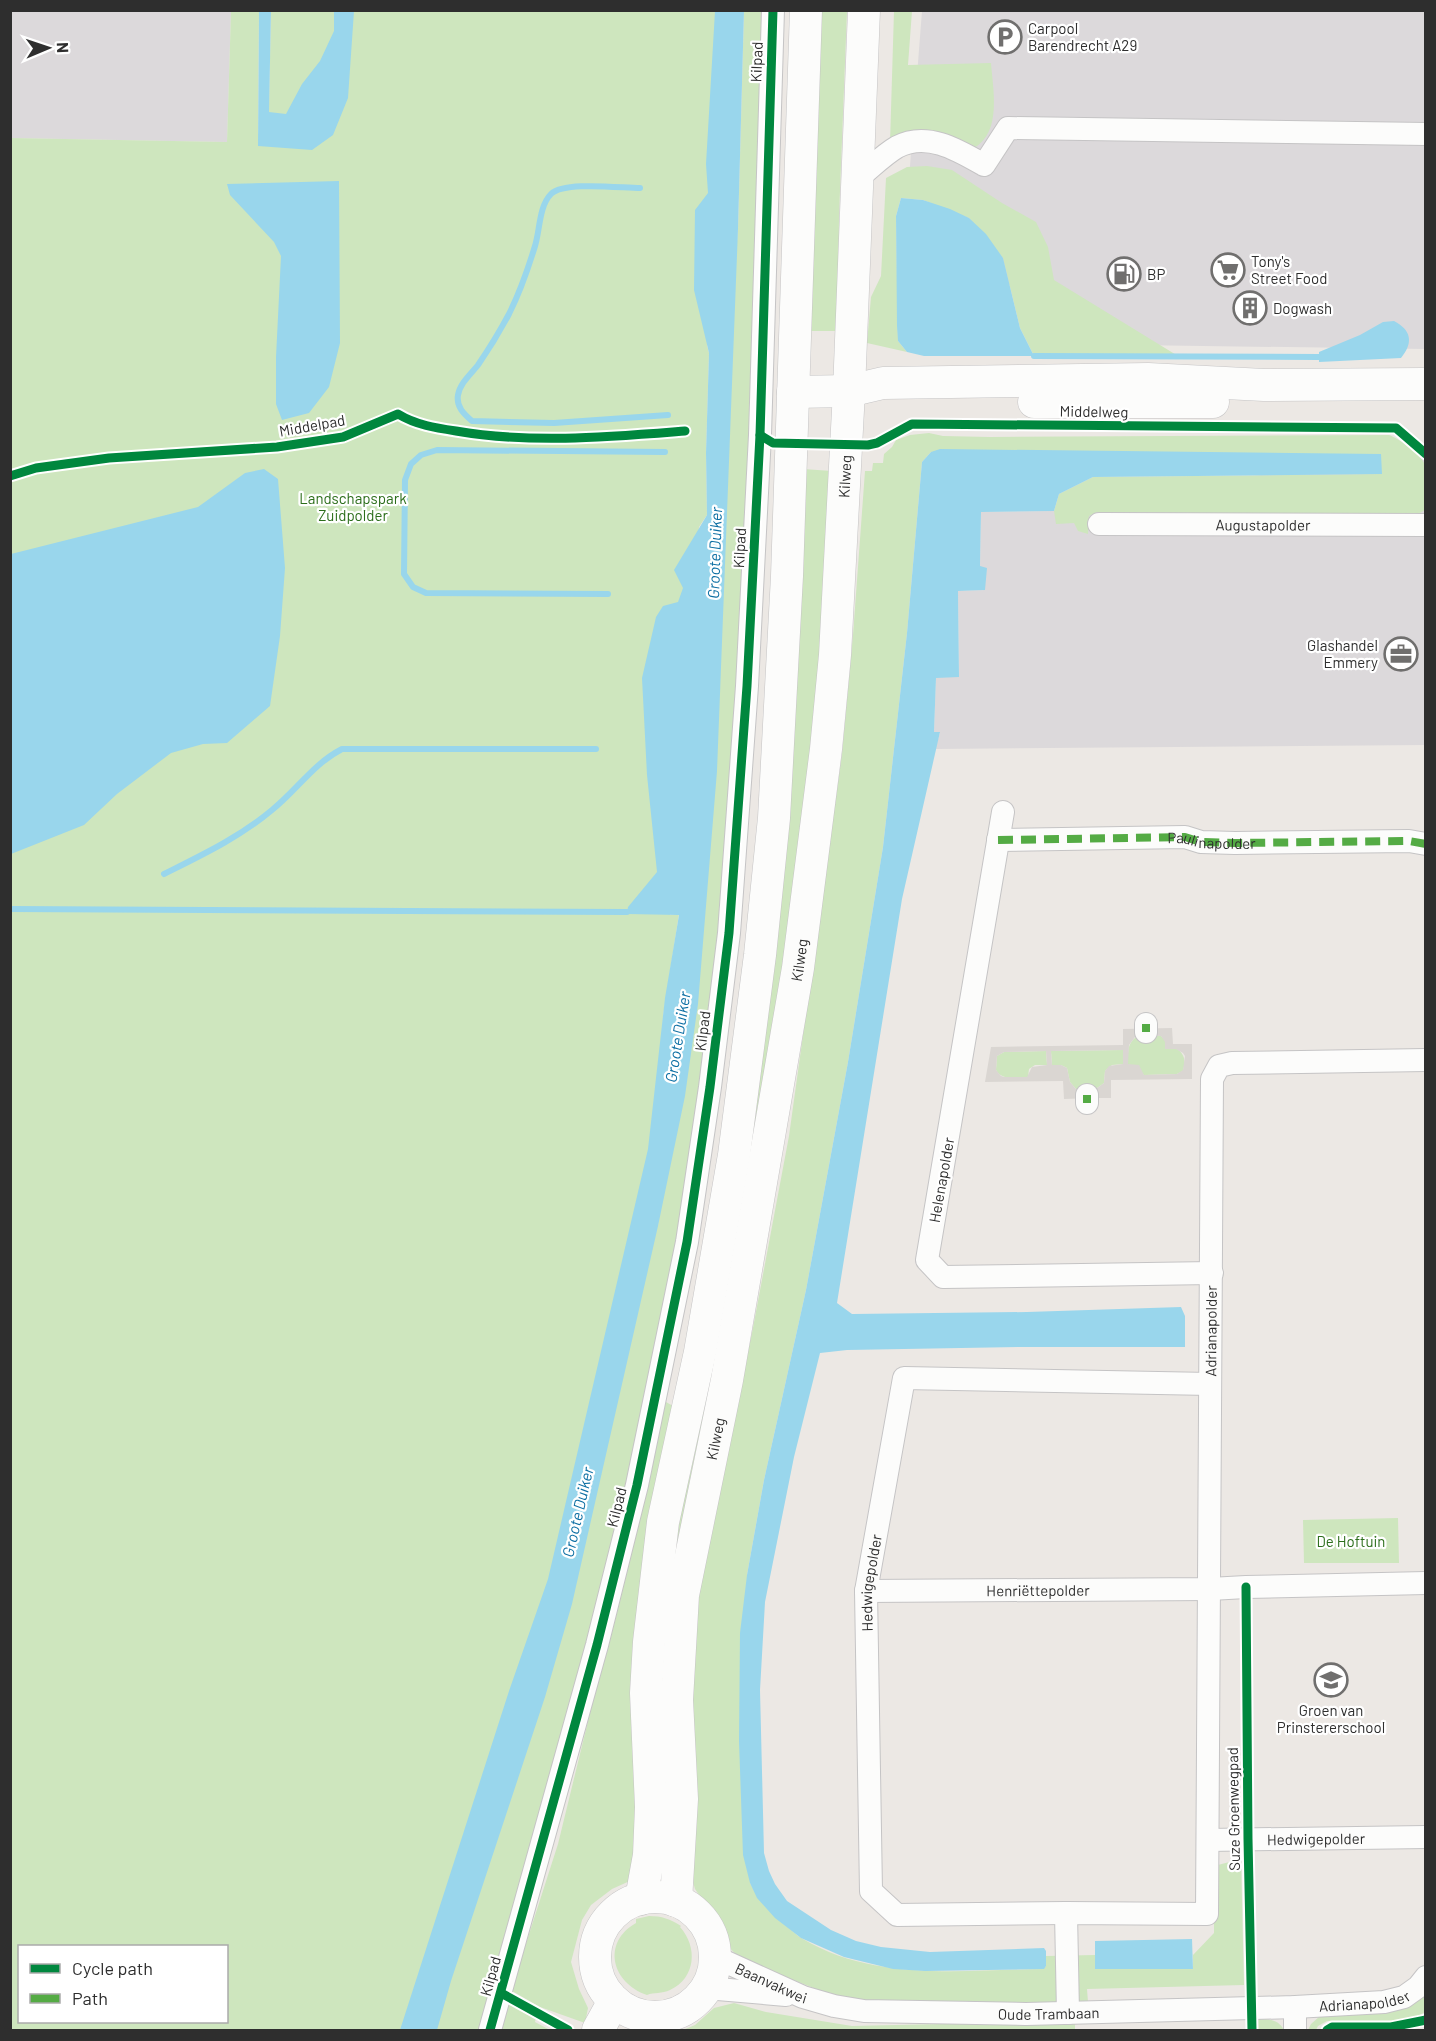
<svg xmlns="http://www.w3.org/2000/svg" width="1436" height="2041" font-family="Barlow,sans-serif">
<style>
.industrial{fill:#dcd9db}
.green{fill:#cee6be;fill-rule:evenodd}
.plaza{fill:#dad6d2;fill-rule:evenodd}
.water{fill:#99d6ec}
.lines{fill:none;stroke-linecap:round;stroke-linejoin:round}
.stream{stroke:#99d6ec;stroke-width:6}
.street-casing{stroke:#c5c4c5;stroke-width:24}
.secondary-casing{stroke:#c5c4c5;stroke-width:33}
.street{stroke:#fcfcfb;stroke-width:22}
.secondary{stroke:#fcfcfb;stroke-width:32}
.quiet{stroke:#54ab44;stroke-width:8;stroke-dasharray:15 8;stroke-linecap:butt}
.cycleway-casing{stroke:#fff;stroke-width:13}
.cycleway{stroke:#00873e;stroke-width:9}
.labels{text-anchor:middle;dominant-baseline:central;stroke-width:4.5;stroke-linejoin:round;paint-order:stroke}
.poi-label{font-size:15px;fill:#2e2e2e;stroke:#fff;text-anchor:start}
.street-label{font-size:15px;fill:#2e2e2e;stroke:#fff}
.park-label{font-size:15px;fill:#2c6e1b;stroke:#fff}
.water-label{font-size:16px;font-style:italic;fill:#0d6fa3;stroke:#fff}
</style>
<rect width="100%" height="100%" fill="#ece8e4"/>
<g class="industrial">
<polygon points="11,11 231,11 227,142 11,138"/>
<polygon points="922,11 1425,11 1425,349 1065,344 909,179"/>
<polygon points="1425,453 1425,745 935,749 940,733 934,732 936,677 959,676 958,591 985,590 980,567 981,512 1054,511 1381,454"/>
</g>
<g class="green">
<path d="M231,11H259L258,136L269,104L271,11H729L707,345L709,353L706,453L707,515L699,527L670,915L679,914L663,1016L658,1226L738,229L744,11H764L739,731L707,1050L683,1221L632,1461L580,1677L481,2030H11V138L227,142ZM20,1946H226V2022H20Z"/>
<polygon points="818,11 847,11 839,217 838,331 807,331"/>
<path d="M894,11H912L908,65L991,63C993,90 1002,132 974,148L890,143Z"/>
<polygon points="927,166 952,170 1002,203 1036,222 1048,247 1054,280 1178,356 1034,356 1020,328 1003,258 969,218 923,200 901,198 896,216 898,341 907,352 867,343 871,297 881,276 886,178 907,167"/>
<path d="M929,433L943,436L990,437L1389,435C1400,439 1419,453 1424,463L1425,510L1416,515L1097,512L1089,516L1088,534L1078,531L1074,523L1056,524L1054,511L1059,494L1093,477L1381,474L931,452L922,462L907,633L883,847L848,1062L806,1290L764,1480L747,1575L750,1883L754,1890C767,1904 788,1930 803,1939C875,1982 964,1970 1043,1969L1046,1966V1956L1095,1955V1968L1193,1969V1955L1214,1933V1866L1241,1859L1244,1985L1087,1989L1088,2002L862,2003L829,1994L740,1959L729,1947L718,1922L695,1889L692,1878L688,1696L698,1577L752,1333L789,1136L842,754L853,635L865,471H872L873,463H883L884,454L892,447L896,440L910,435Z"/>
<polygon points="803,469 832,471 807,823 662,1806 659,1681 681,1504"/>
<path d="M1140,1035L1161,1036C1172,1049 1190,1049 1183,1071L1177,1074L1144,1075L1128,1064C1128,1051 1127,1041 1140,1035Z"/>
<polygon points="1123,1050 1123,1064 1112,1065 1105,1071 1104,1083 1093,1091 1076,1089 1070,1082 1067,1068 1061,1065 1052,1065 1051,1051"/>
<path d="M1046,1051L1047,1065H1035L1029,1069L1028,1077C1016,1077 1002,1081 996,1070L997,1056L1004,1052Z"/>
<polygon points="666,1402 673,1406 648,1530 637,1608 631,1687 637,1819 632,1880 612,1889 591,1905 582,1920 571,1962 579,1989 588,2008 585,2023 540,2007 512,1991 513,1984 558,1844"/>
<polygon points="1398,1518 1399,1563 1304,1563 1303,1520"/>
<path d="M649,1916C662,1916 670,1919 681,1926L680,1927C698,1947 696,1978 670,1990C662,1994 654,1992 647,1995C612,1983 601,1943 636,1923V1919Z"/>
<path d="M1425,1989V2012C1404,2027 1353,2021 1327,2021L1318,2026L1316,2030H1308L1311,2024L1319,2017Z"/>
<polygon points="734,2003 766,2012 852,2026 1075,2021 1075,2030 683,2030 695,2025 714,2008"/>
<polygon points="511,2005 536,2018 535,2022 550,2030 498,2030 507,2006"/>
<path d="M1256,2019C1269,2019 1278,2019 1284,2030H1257Z"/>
</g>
<path class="plaza" d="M1172,1028L1173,1044H1192V1079L1111,1080V1098H1093L1064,1099L1063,1081L985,1082L991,1047L1123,1045V1029ZM1140,1035L1161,1036L1165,1042V1049H1176L1183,1053L1185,1056L1183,1070L1177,1074L1144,1075L1139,1065L1128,1064L1129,1045L1135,1037ZM1123,1050V1064L1109,1066L1105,1071L1104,1083L1093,1091L1076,1089L1070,1082L1067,1068L1061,1065H1052L1051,1051ZM1046,1051L1047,1065L1032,1067L1027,1077H1004L1001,1076L996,1070L997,1056L1004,1052Z"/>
<g class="water">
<polygon points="259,11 271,11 269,112 286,114 302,84 320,61 334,31 334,11 354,11 348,98 333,135 312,150 258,146"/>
<polygon points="715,11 744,11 738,229 717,771 698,1004 685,1096 658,1226 572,1604 545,1697 451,1981 437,2030 400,2030 509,1691 548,1579 648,1149 665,998 679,915 627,914 628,907 657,872 647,775 642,678 656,617 663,606 678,602 683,588 674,570 707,515 706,453 709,353 694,290 695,210 708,193 706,164"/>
<polygon points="339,181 340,343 329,387 309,413 282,420 276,404 276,357 281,256 274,242 230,195 227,184"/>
<polygon points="901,198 923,200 950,209 969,218 986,234 1003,258 1020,328 1034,356 924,356 907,352 898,341 897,326 896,216"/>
<path d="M1394,321C1411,330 1414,342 1401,358L1319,362V352L1360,335L1383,322Z"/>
<polygon points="940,449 1381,454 1382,474 1093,477 1059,494 1054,511 981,512 980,566 987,568 985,590 958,591 959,677 936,678 934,732 940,732 902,899 837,1303 852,1314 1027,1312 1181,1307 1185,1316 1185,1347 1022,1347 847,1350 820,1353 794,1457 765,1602 760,1690 764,1853 769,1871 775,1884 787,1901 831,1930 856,1941 881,1947 930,1952 1044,1948 1046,1951 1046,1966 1044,1969 925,1971 893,1969 844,1957 801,1938 775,1918 757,1898 750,1883 743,1855 739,1741 740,1633 747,1575 764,1480 806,1290 848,1062 883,847 907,633 922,462 931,452"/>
<polygon points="264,469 278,479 285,568 280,636 270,706 227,743 203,744 171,753 117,794 84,825 11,854 11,554 198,507 245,473"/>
<polygon points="1192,1939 1193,1969 1095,1969 1095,1941"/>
</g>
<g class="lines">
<g class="stream">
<path d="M640,188C621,188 564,181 551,194C539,206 540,230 535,246C528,269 520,292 509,314C500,331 489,349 478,365C471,374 460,383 458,395C456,407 464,414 472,421L554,423L668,415"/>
<polyline points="1034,356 1319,357"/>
<polyline points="608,594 426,593 413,587 404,574 405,480 411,464 421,455 437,450 665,452"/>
<path d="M164,874C202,855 240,837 272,810C297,790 313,764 342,749H596"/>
<polyline points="10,909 627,912"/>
</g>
<defs>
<g id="street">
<path d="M857,179C870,169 883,155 897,147C927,131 958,150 984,165L1008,128L1426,134"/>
<path id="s1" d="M1099,524L1426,525"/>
<polyline points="1003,812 927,1260 943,1277 1212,1273"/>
<path id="s2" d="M998,840L1185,837L1201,842L1235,843L1409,841L1426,844"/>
<polyline points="1146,1024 1146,1032"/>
<polyline points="1087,1095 1087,1103"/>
<path id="s3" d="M866,1591L1210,1589L1246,1587L1426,1583"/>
<path id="s4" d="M1208,1840L1426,1837"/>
<path id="s5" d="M1066,1913L897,1915L871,1891L866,1591L904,1378L1210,1384"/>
<path id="s6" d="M715,1957L803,1997L834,2006L864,2011L1026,2014L1295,2007L1384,2002L1404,1997L1418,1987L1426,1977"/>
<polyline points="706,1988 786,1995"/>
<polyline points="1295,2007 1295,2030"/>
<path id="s7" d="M1068,2013L1066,1913L1207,1914L1212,1079L1219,1066L1232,1063L1426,1060"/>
<polyline points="490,2030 597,1645 637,1485 687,1242 710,1087 729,933 747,686 760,435 773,10"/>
</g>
<g id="secondary">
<polyline points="793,392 849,391 883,383 1148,379 1264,385 1423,384"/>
<polyline points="1034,402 1213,402"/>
<circle cx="655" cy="1957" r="60"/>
<polyline points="641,1899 649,1855 651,1807 646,1693 649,1642 663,1522 700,1352 734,1155 760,955 774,818 787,576 806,10"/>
<path id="s8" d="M676,1901L682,1799L677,1700L683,1595L727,1380L798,968L826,749L835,655L849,391L864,10"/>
<polyline points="598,2030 614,2001"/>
</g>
</defs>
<use href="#street" class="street-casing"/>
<use href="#secondary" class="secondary-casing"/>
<use href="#street" class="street"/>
<use href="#secondary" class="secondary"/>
<g class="quiet">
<polyline points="998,840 1185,837 1201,842 1235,843 1409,841 1426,844"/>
<polyline points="1146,1024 1146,1032"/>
<polyline points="1087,1095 1087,1103"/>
</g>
<defs>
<g id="cycleway">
<polyline points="760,435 773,443 868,445 877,443 912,424 1396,428 1426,454"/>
<path d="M10,476L36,468L109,458L277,447L343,437L398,414C416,425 436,428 456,431C531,444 609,437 685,431"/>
<polyline points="1246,1587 1248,1839 1252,2030"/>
<polyline points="501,1993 568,2030"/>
<polyline points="490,2030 597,1645 637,1485 687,1242 710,1087 729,933 747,686 760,435 773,10"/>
<polyline points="1327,2030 1332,2027 1391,2027 1426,2020"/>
</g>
</defs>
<use href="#cycleway" class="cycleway-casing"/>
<use href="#cycleway" class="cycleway"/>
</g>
<defs>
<symbol id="parking-ring" viewBox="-11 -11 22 22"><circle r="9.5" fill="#fff" stroke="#706f6e" stroke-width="1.5"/><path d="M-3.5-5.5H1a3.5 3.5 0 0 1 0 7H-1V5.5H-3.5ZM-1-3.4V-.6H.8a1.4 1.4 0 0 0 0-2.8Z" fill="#706f6e"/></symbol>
<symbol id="supermarket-ring" viewBox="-11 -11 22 22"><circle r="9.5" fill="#fff" stroke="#706f6e" stroke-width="1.5"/><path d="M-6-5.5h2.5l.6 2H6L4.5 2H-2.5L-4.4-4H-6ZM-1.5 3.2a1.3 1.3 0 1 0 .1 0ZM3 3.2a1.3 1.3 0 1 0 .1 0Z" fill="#706f6e"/></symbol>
<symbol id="fuel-ring" viewBox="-11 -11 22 22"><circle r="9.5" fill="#fff" stroke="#706f6e" stroke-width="1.5"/><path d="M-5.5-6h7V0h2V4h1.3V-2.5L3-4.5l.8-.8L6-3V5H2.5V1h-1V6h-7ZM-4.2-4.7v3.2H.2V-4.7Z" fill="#706f6e"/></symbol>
<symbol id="building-ring" viewBox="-11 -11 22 22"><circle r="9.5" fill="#fff" stroke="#706f6e" stroke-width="1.5"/><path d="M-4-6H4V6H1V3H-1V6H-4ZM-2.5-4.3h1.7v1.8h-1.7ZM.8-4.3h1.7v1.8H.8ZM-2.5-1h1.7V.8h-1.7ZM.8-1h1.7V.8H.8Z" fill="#706f6e"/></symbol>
<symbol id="office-ring" viewBox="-11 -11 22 22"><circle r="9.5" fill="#fff" stroke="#706f6e" stroke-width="1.5"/><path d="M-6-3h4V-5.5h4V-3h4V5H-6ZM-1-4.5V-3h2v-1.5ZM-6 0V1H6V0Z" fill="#706f6e"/></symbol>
<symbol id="school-ring" viewBox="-11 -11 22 22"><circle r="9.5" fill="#fff" stroke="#706f6e" stroke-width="1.5"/><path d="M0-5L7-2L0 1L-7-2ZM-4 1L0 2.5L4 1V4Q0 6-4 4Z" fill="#706f6e"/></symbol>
</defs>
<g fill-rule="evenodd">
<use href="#parking-ring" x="986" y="18" width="38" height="38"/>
<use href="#supermarket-ring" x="1209" y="251" width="38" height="38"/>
<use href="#fuel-ring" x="1105" y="255" width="38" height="38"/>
<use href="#building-ring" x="1231" y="289" width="38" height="38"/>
<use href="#office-ring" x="1382" y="635" width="38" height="38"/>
<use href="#school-ring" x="1312" y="1661" width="38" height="38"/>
</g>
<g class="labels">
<g class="poi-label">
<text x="1028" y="28">Carpool<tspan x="1028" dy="17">Barendrecht A29</tspan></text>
<text x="1251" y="261">Tony's<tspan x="1251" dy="17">Street Food</tspan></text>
<text x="1147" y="274">BP</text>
<text x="1273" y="308">Dogwash</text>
<text x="1378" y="645" text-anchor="end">Glashandel<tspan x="1378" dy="17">Emmery</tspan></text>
<text x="1331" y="1710" text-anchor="middle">Groen van<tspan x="1331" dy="17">Prinstererschool</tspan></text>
</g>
<g class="street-label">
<text transform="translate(756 62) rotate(-88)">Kilpad</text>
<text transform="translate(1094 411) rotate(1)">Middelweg</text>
<text transform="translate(312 425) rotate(-10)">Middelpad</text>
<text stroke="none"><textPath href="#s8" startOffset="1438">Kilweg</textPath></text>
<text stroke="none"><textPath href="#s1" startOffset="164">Augustapolder</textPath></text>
<text transform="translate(739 548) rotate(-87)">Kilpad</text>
<text stroke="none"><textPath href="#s2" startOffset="214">Paulinapolder</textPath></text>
<text stroke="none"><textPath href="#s8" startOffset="952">Kilweg</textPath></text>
<text transform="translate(702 1031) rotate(-83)">Kilpad</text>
<text transform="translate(941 1180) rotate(-80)">Helenapolder</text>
<text stroke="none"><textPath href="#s7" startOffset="824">Adrianapolder</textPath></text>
<text stroke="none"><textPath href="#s8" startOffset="466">Kilweg</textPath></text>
<text transform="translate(616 1507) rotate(-76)">Kilpad</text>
<text stroke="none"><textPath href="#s5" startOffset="513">Hedwigepolder</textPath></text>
<text stroke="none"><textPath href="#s3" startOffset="172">Henriëttepolder</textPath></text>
<text transform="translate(1233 1809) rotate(-91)">Suze Groenwegpad</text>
<text stroke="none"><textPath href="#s4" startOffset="108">Hedwigepolder</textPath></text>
<text transform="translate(490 1976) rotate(-74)">Kilpad</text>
<text stroke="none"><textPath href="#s6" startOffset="62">Baanvakwei</textPath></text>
<text stroke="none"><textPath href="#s6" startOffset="660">Adrianapolder</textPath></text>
<text stroke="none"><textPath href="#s6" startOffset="344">Oude Trambaan</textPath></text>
</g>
<g class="park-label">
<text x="353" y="498">Landschapspark<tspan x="353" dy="17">Zuidpolder</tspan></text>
<text x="1351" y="1541">De Hoftuin</text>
</g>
<g class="water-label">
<text transform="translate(714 553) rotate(-88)">Groote Duiker</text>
<text transform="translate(677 1037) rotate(-81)">Groote Duiker</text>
<text transform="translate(577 1512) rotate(-77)">Groote Duiker</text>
</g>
</g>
<rect width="1436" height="2041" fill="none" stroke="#2e2e2e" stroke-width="24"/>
<rect x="18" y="1945" width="210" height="78" fill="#ffffff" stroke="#ababab" stroke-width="1.5"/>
<rect x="30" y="1964" width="30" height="9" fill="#00873e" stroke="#ababab" stroke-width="1.5"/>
<text x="72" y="1975" font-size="18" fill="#2e2e2e">Cycle path</text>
<rect x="30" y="1994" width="30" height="9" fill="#54ab44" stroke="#ababab" stroke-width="1.5"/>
<text x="72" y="2005" font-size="18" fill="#2e2e2e">Path</text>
<g transform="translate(48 48) rotate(88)" stroke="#ffffff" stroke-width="4.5" paint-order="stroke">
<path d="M0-4.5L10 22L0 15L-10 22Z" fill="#2e2e2e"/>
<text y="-9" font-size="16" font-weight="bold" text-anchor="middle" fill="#2e2e2e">N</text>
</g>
</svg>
